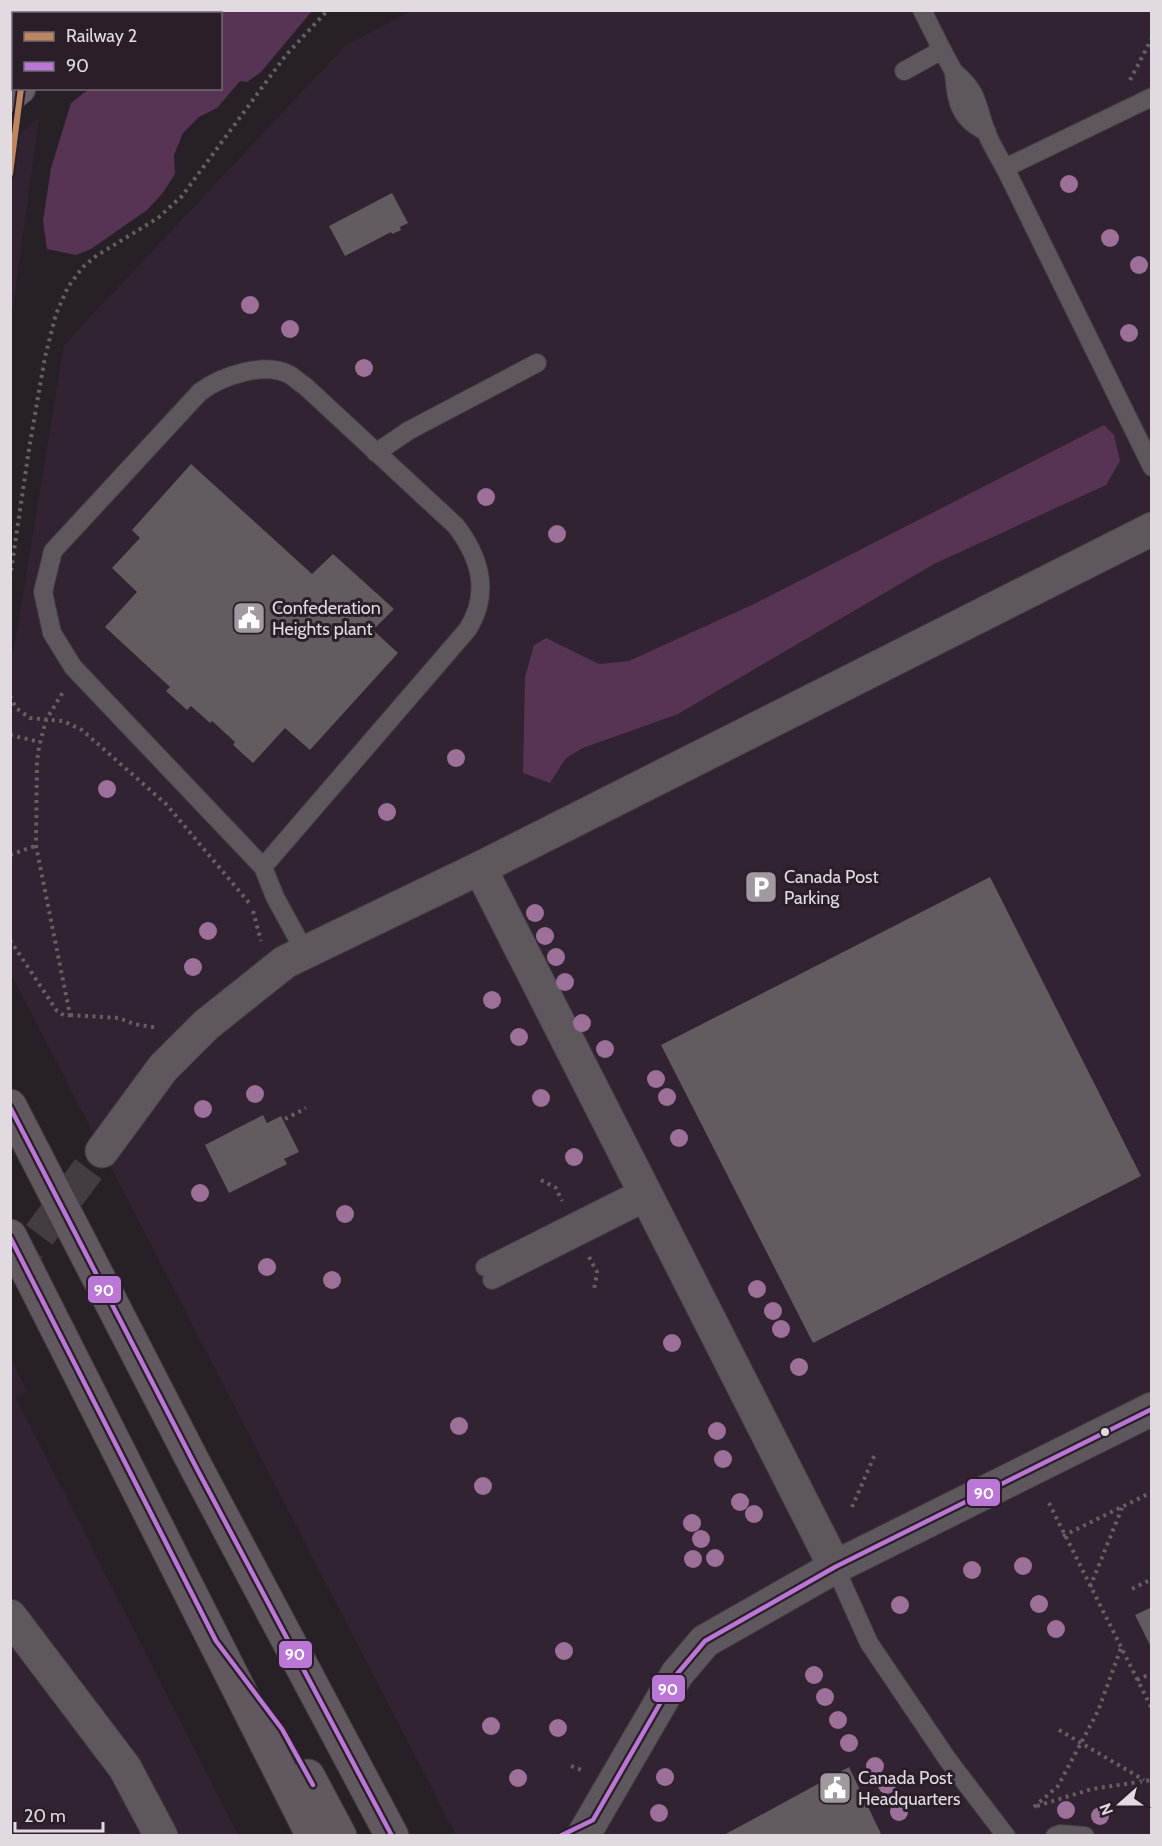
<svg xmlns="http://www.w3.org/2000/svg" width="1162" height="1846" font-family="Cabin,sans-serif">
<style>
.built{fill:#312331}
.green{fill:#573354}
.building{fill:#625c61}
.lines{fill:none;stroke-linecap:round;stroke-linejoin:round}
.street-tunnel{stroke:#433d43;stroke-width:33;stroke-dasharray:33 16;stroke-linecap:butt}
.lane-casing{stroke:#403c40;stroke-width:20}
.street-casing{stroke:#403c40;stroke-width:35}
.primary-casing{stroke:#403c40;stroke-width:35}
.highway-casing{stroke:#403c40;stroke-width:35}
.path{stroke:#666065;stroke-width:4;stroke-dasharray:3 4.5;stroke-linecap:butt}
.lane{stroke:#5f575e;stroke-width:18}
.street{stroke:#5f575e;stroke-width:33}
.primary{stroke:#615860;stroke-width:33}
.highway{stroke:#685d68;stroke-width:33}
.bus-1-casing{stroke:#2a1e29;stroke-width:9}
.bus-1{stroke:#ba77d6;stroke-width:4.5}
.rail-1-casing{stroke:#2a1e29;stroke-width:10}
.rail-1{stroke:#bb8660;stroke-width:6}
.tree{fill:#9c7098}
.bus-dot{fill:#e2dae1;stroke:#2a1e29;stroke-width:2}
.labels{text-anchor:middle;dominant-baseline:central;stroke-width:6;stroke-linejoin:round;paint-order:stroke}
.poi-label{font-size:18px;fill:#e2dae1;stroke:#2a1e29;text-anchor:start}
.line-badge{stroke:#2a1e29;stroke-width:2}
.badge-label{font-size:16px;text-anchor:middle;font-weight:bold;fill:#fff}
</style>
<rect width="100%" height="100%" fill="#272127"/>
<g class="built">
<polygon points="413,10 1151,11 1151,1835 456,1835 11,974 11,667 64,345 346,45"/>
<polygon points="39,118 13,307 10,307 11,141"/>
<polygon points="10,1358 27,1391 16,1398 238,1835 11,1835"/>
</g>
<g class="green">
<polygon points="185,11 312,11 261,72 247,82 240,81 217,108 199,117 183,133 174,155 175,174 162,194 147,210 91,249 76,255 47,249 43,221 51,168 71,103 89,89 220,88 220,14 181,13"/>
<polygon points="1104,425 1114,435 1120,461 1106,485 934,564 678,714 583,748 566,758 550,783 523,773 525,677 534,645 546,638 599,664 629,661 756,603"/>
</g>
<g class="building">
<polygon points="392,193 408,223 400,227 401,230 392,234 391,232 345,256 329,226"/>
<polygon points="191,464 312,574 333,554 394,609 373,630 398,653 310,750 285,728 253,763 233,745 235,742 212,721 210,723 191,706 187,710 166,691 170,687 105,627 137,592 112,568 140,538 132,530"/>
<polygon points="990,877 1141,1176 813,1343 661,1045"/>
<polygon points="263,1115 267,1123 281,1116 299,1152 284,1159 287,1164 229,1193 205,1145"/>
<polygon points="1152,1607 1152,1649 1135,1615"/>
<polygon points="849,1767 882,1836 722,1836 772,1809"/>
</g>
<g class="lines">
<polyline class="street-tunnel" points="10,1274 102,1151"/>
<defs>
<g id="lane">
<polyline points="922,10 942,50"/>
<polyline points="904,71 942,50 954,72"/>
<polyline points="1152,97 1005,168 1152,467"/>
<path d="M987,132C959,119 956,101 954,72C980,93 976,106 987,134C992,146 999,157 1005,168"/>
<polyline points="376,453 408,431 537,363"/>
<path d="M263,867L468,629C490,593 481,559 456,526L305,386C300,383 295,378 290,375C265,361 221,376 200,392L53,551L43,592L52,633L73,667L263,867L275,897L305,952"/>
<polyline points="485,1267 642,1188"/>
<polyline points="492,1280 649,1201"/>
<polyline points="835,1567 869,1643 948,1760 1006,1836"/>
<polyline points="1055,1836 1060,1834 1085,1836"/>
</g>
<g id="street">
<polyline points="480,868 835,1567"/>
<polyline points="102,1151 163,1068 206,1025 285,962 480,868 1152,529"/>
<polyline points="10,1616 125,1768 161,1836"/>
<polyline points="583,1836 677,1674 705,1641 835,1567 1152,1409"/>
</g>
<g id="primary">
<polyline points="10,1106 197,1469 392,1836"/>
<polyline points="10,1236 313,1836"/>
<polyline points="308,1776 340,1836"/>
</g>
<g id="highway">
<polyline points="33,14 37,10"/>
<polyline points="113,14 116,10"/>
<polyline points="10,32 14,29"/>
<polyline points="10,95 19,88"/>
</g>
</defs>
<use href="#lane" class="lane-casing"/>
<use href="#street" class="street-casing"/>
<use href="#primary" class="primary-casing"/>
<use href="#highway" class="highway-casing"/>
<g class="path">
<polyline points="1130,80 1152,38"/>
<polyline points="10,578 29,449 45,357 56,314 68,287 83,267 96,256 158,218 182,196 286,55 328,10"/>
<polyline points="10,696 16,708 30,718 63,721 82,730 166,804 250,904"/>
<polyline points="10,735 40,742"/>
<polyline points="10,855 35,846"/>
<polyline points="253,911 261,941"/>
<polyline points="10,940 57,1011 65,1016 70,1015 36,846 37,762 39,747 46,720 63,692"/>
<polyline points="70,1015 119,1018 134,1024 158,1028"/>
<polyline points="285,1119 306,1108"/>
<polyline points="541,1180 556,1188 562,1201"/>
<polyline points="589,1257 597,1272 594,1290"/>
<polyline points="1049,1503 1152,1709"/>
<polyline points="852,1507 876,1452"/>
<polyline points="1063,1536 1152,1492"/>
<polyline points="1090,1587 1122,1508"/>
<polyline points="1132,1589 1152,1579"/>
<polyline points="1137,1680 1152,1673"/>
<polyline points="1059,1730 1144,1780"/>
<polyline points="571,1766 584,1771"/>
<polyline points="1037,1806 1092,1789 1152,1780"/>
<polyline points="1034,1807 1058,1786 1098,1711 1121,1648"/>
</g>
<use href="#lane" class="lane"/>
<use href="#street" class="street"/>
<use href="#primary" class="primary"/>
<use href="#highway" class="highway"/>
<defs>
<g id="bus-1">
<polyline points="10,1107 197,1469 392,1836"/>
<polyline points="10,1237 216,1641 282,1729 313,1785"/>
<polyline points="560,1836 593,1820 677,1674 705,1641 835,1567 1152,1409"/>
</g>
</defs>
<use href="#bus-1" class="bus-1-casing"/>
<use href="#bus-1" class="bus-1"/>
<defs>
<polyline id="rail-1" points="10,174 21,88"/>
</defs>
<use href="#rail-1" class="rail-1-casing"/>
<use href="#rail-1" class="rail-1"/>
</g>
<g class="tree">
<circle cx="1069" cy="184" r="9"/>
<circle cx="1110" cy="238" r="9"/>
<circle cx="1139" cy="265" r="9"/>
<circle cx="250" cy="305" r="9"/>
<circle cx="290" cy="329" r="9"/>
<circle cx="1129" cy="333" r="9"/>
<circle cx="364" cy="368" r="9"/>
<circle cx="486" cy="497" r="9"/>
<circle cx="557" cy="534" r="9"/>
<circle cx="456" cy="758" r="9"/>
<circle cx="107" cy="789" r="9"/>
<circle cx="387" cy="812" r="9"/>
<circle cx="535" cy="913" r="9"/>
<circle cx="208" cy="931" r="9"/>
<circle cx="545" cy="936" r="9"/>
<circle cx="556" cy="957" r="9"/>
<circle cx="193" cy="967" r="9"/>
<circle cx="565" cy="982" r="9"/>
<circle cx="492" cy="1000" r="9"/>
<circle cx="582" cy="1023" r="9"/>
<circle cx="519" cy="1037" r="9"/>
<circle cx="605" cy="1049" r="9"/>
<circle cx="656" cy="1079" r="9"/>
<circle cx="255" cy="1094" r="9"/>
<circle cx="667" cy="1097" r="9"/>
<circle cx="541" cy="1098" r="9"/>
<circle cx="203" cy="1109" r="9"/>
<circle cx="679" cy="1138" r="9"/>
<circle cx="574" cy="1157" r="9"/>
<circle cx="200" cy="1193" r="9"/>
<circle cx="345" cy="1214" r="9"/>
<circle cx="267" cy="1267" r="9"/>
<circle cx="332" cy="1280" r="9"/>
<circle cx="757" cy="1289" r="9"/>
<circle cx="773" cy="1311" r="9"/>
<circle cx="781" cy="1329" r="9"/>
<circle cx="672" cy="1343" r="9"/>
<circle cx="799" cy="1367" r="9"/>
<circle cx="459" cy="1426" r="9"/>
<circle cx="717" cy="1431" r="9"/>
<circle cx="723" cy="1459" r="9"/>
<circle cx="483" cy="1486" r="9"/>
<circle cx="740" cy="1502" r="9"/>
<circle cx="754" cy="1514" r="9"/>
<circle cx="692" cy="1523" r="9"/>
<circle cx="701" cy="1539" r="9"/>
<circle cx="715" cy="1558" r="9"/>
<circle cx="693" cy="1559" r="9"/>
<circle cx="1023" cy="1566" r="9"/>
<circle cx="972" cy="1570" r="9"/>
<circle cx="1039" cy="1604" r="9"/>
<circle cx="900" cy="1605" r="9"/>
<circle cx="1056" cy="1629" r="9"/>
<circle cx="564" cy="1651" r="9"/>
<circle cx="814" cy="1675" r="9"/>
<circle cx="825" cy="1697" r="9"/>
<circle cx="838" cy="1720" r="9"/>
<circle cx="491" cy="1726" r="9"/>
<circle cx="558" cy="1728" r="9"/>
<circle cx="849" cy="1743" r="9"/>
<circle cx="875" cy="1766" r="9"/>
<circle cx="665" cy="1777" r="9"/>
<circle cx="518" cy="1778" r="9"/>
<circle cx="887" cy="1785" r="9"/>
<circle cx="1066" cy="1810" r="9"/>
<circle cx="899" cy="1812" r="9"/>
<circle cx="659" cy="1813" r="9"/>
<circle cx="1100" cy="1816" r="9"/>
</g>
<defs>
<symbol id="civic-square" viewBox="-11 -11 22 22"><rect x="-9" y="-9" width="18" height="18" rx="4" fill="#a199a0" stroke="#2a1e29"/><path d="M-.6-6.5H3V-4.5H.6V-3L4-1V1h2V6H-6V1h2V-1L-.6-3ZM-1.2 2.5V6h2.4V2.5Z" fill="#fff"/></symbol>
<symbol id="parking-square" viewBox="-11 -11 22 22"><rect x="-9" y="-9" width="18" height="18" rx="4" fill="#a199a0" stroke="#2a1e29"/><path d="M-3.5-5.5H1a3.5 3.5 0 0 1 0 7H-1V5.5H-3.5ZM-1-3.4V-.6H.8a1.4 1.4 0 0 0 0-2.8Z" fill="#fff"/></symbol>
</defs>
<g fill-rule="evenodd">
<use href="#civic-square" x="230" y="599" width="38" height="38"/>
<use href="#parking-square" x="742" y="868" width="38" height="38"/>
<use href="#civic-square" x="816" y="1769" width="38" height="38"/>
</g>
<circle class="bus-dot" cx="1105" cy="1432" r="5"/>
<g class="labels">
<g class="poi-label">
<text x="272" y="608">Confederation<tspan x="272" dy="21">Heights plant</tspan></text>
<text x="784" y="877">Canada Post<tspan x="784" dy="21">Parking</tspan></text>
<text x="858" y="1778">Canada Post<tspan x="858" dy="21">Headquarters</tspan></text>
</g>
</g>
<g class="line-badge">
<rect x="87" y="1275" width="35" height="29" rx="6" fill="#ba77d6"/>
<rect x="966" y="1478" width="35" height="29" rx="6" fill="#ba77d6"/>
<rect x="278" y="1640" width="35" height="29" rx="6" fill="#ba77d6"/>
<rect x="651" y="1674" width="35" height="29" rx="6" fill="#ba77d6"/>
</g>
<g class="badge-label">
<text x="104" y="1296">90</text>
<text x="984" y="1499">90</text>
<text x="295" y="1660">90</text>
<text x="668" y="1695">90</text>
</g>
<rect width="1162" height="1846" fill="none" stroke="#e2dae1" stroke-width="24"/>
<rect x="12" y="12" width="210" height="78" fill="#2a1e29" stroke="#746973" stroke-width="1.5"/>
<rect x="24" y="32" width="30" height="9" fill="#bb8660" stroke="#746973" stroke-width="1.5"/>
<text x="66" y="42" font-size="18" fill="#e2dae1">Railway 2</text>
<rect x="24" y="62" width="30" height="9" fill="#ba77d6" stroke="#746973" stroke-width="1.5"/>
<text x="66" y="72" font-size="18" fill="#e2dae1">90</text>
<g transform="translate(1120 1804) rotate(249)" stroke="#2a1e29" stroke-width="4.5" paint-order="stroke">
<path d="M0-4.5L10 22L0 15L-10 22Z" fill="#e2dae1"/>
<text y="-9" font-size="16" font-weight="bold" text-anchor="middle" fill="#e2dae1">N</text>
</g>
<path d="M15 1822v9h88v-9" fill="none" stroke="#e2dae1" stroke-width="3"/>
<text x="24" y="1822" font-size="18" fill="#e2dae1" stroke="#2a1e29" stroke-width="4.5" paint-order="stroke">20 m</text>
</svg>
